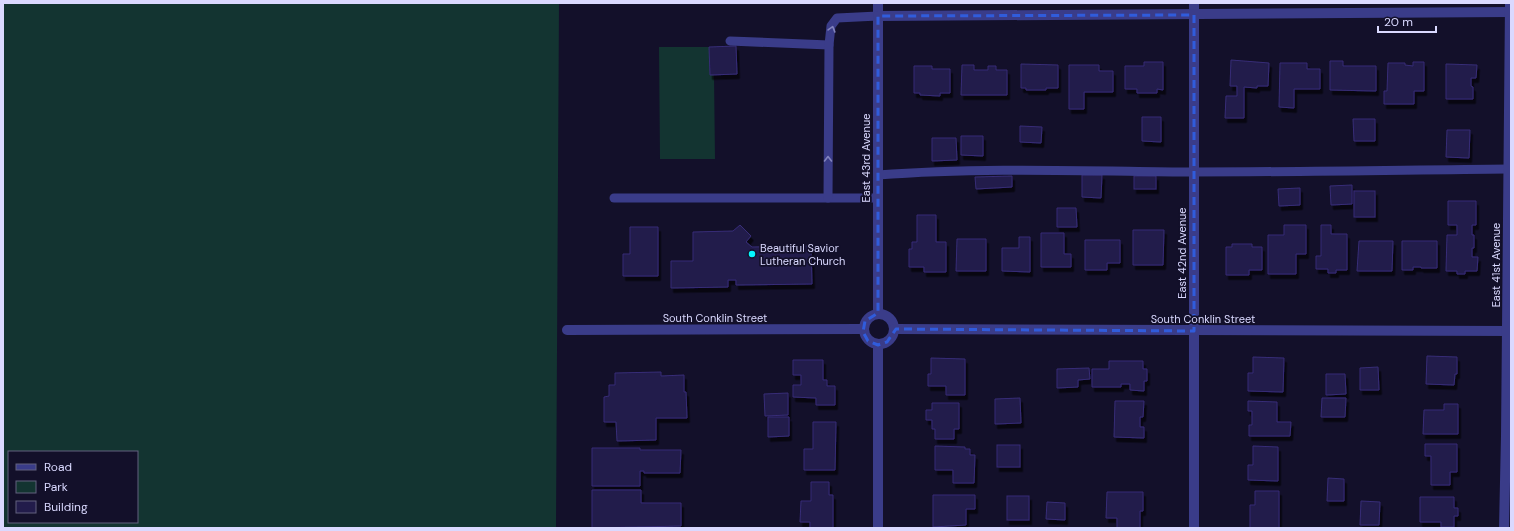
<svg xmlns="http://www.w3.org/2000/svg" width="1514" height="531" font-family="'DM Sans',sans-serif">
<style>
.green{fill:#133431;fill-rule:evenodd}
.building{fill:#221c4b;stroke:#372d77;filter:url(#shadow)}
.lines{fill:none;stroke-linecap:round;stroke-linejoin:round}
.service{stroke:#3a3c89;stroke-width:9}
.minor{stroke:#3a3c89;stroke-width:10}
.oneway{stroke:#8283be}
.marked{fill:none;stroke:#305cdc;stroke-width:3;stroke-dasharray:8 5;stroke-linejoin:round}
.poi-dot{fill:#05f6ff;stroke:#13102a;stroke-width:1.5}
.labels{text-anchor:middle;dominant-baseline:central;stroke-width:3.5;stroke-linejoin:round;paint-order:stroke}
.street-label{font-size:11px;fill:#dad9ff;stroke:#13102a}
.poi-label{font-size:11px;fill:#dad9ff;stroke:#13102a;text-anchor:start}
</style>
<defs>
<filter id="shadow"><feDropShadow dx="2.5" dy="4.5" stdDeviation="0" flood-color="#0009"/></filter>
</defs>
<rect width="100%" height="100%" fill="#13102a"/>
<g class="green">
<path d="M3,3H559L556,528H3ZM9,452H137V522H9Z"/>
<polygon points="659,47 709,47 710,74 714,75 715,159 660,159"/>
</g>
<g class="building">
<polygon points="736,46 737,74 710,75 709,47"/>
<polygon points="1231,60 1269,63 1268,86 1257,86 1257,88 1244,87 1244,118 1225,118 1226,96 1237,96 1237,86 1230,86"/>
<polygon points="1330,61 1343,61 1343,66 1376,66 1376,91 1330,90"/>
<polygon points="1144,62 1163,62 1163,90 1157,89 1157,93 1137,93 1137,89 1125,89 1125,66 1144,66"/>
<polygon points="1413,62 1424,62 1424,91 1414,91 1414,104 1384,104 1384,91 1387,91 1388,63 1405,63 1405,65 1413,66"/>
<polygon points="1280,63 1307,63 1307,69 1320,69 1320,89 1294,89 1294,108 1279,107"/>
<polygon points="1021,64 1058,65 1058,88 1046,88 1046,90 1026,90 1026,88 1021,88"/>
<polygon points="1446,64 1477,65 1476,78 1471,78 1471,86 1473,87 1473,99 1446,99"/>
<polygon points="962,65 974,65 974,70 988,70 988,66 996,66 996,70 1007,70 1007,95 961,95"/>
<polygon points="1069,65 1099,65 1099,71 1113,71 1113,92 1084,92 1084,109 1069,109"/>
<polygon points="914,66 932,66 932,69 950,69 950,93 940,93 940,96 920,95 920,93 914,93"/>
<polygon points="1142,117 1161,117 1161,142 1142,141"/>
<polygon points="1353,119 1375,119 1375,141 1354,141"/>
<polygon points="1020,126 1042,127 1041,143 1020,142"/>
<polygon points="1447,130 1470,130 1469,158 1446,157"/>
<polygon points="961,136 983,136 983,156 961,155"/>
<polygon points="932,138 956,138 957,160 932,161"/>
<polygon points="1082,175 1102,175 1101,198 1082,197"/>
<polygon points="1012,176 1012,187 976,189 975,177"/>
<rect x="1134" y="176" width="22" height="13"/>
<polygon points="1352,185 1352,204 1331,205 1330,186"/>
<polygon points="1300,188 1300,205 1279,206 1278,189"/>
<rect x="1354" y="191" width="21" height="26"/>
<polygon points="1448,201 1476,201 1476,225 1472,225 1472,235 1474,235 1474,248 1472,248 1472,257 1478,257 1477,271 1465,271 1465,274 1457,274 1457,271 1446,271 1447,235 1457,235 1457,225 1448,225"/>
<polygon points="1057,208 1076,208 1077,227 1057,227"/>
<polygon points="917,215 936,215 936,242 946,242 946,272 924,272 924,267 909,267 909,249 912,249 912,242 917,242"/>
<polygon points="740,225 751,236 746,242 752,247 811,246 812,284 736,285 736,280 728,280 728,287 671,288 671,261 693,261 693,232 733,231"/>
<polygon points="1284,225 1306,225 1306,254 1296,254 1296,274 1268,274 1268,235 1284,235"/>
<polygon points="1321,225 1331,225 1331,234 1347,234 1347,270 1336,270 1336,273 1328,273 1328,269 1316,269 1316,256 1321,256"/>
<polygon points="630,227 658,227 658,276 623,276 623,254 630,254"/>
<polygon points="1133,230 1164,230 1163,265 1133,265"/>
<polygon points="1041,233 1064,233 1064,254 1071,254 1071,267 1041,267"/>
<polygon points="1019,237 1030,237 1030,272 1002,271 1002,248 1019,248"/>
<polygon points="957,239 986,239 986,271 956,271"/>
<polygon points="1085,240 1120,240 1120,263 1107,263 1107,270 1085,270"/>
<polygon points="1359,241 1393,241 1392,271 1357,271"/>
<polygon points="1402,241 1437,241 1437,268 1421,268 1421,267 1413,267 1413,270 1402,270"/>
<polygon points="1232,244 1252,244 1252,247 1262,247 1262,270 1249,270 1249,275 1226,275 1226,247 1232,247"/>
<polygon points="1427,356 1457,357 1457,374 1455,374 1454,385 1426,384"/>
<polygon points="1253,357 1284,358 1283,392 1248,391 1248,373 1253,373"/>
<polygon points="931,358 965,359 965,395 946,395 946,386 928,386 928,374 931,374"/>
<polygon points="793,360 823,360 823,380 827,380 827,386 835,386 835,405 816,405 816,398 793,397 793,385 801,385 801,375 793,375"/>
<polygon points="1109,361 1143,361 1143,369 1147,369 1147,381 1144,381 1144,391 1130,390 1130,384 1121,384 1121,387 1092,387 1092,369 1109,369"/>
<polygon points="1378,367 1379,390 1360,390 1360,368"/>
<polygon points="1089,368 1090,379 1078,380 1078,387 1057,388 1057,369"/>
<polygon points="661,372 661,376 684,375 684,392 686,392 687,418 656,418 656,440 617,441 616,422 604,422 604,397 609,396 609,385 615,385 615,373"/>
<polygon points="1326,374 1345,374 1346,394 1326,395"/>
<polygon points="788,393 788,415 765,416 764,394"/>
<polygon points="1020,398 1021,423 995,424 995,399"/>
<polygon points="1322,398 1346,398 1345,417 1321,417"/>
<polygon points="1115,401 1144,401 1143,417 1140,417 1140,427 1144,427 1144,438 1114,437"/>
<polygon points="1248,401 1277,402 1277,422 1291,422 1290,436 1249,436 1249,425 1252,425 1252,411 1248,411"/>
<polygon points="932,403 959,403 959,429 954,429 954,439 935,439 935,429 932,429 932,420 926,420 926,410 932,410"/>
<polygon points="1444,404 1458,404 1458,434 1423,434 1424,410 1444,410"/>
<polygon points="768,417 789,417 789,436 768,437"/>
<polygon points="813,422 836,422 835,470 804,470 804,449 813,449"/>
<polygon points="1425,444 1457,444 1457,472 1450,472 1450,485 1431,485 1431,456 1425,456"/>
<rect x="997" y="445" width="23" height="22"/>
<polygon points="935,446 965,447 965,449 970,449 970,455 975,455 974,483 953,483 953,470 935,470"/>
<polygon points="1253,446 1278,447 1278,481 1248,480 1248,465 1253,465"/>
<polygon points="592,448 640,448 640,450 681,450 680,473 644,473 644,471 640,471 640,486 592,486"/>
<polygon points="1328,478 1344,479 1344,501 1327,501"/>
<polygon points="811,482 829,482 829,495 833,495 833,528 810,528 810,522 800,522 801,501 811,501"/>
<polygon points="592,490 641,490 641,503 681,503 681,526 592,528"/>
<polygon points="1255,491 1279,491 1279,528 1250,528 1250,505 1255,505"/>
<polygon points="1107,492 1143,492 1143,511 1140,511 1140,528 1117,528 1117,518 1106,518"/>
<polygon points="933,495 975,495 975,509 966,509 966,525 933,527"/>
<rect x="1007" y="496" width="22" height="24"/>
<polygon points="1420,497 1454,497 1454,508 1458,508 1458,516 1454,516 1454,527 1441,527 1441,522 1420,522"/>
<polygon points="1361,501 1380,502 1379,525 1360,525"/>
<polygon points="1047,502 1065,503 1065,520 1046,519"/>
</g>
<g class="lines">
<g class="service">
<polyline points="730,41 829,45"/>
<path d="M878,175C982,167 1087,171 1191,172C1297,172 1403,170 1508,169"/>
<polyline points="614,198 878,198"/>
<polyline points="828,198 829,45 831,26 837,18 878,16"/>
</g>
<g class="minor">
<polyline points="878,3 878,313"/>
<polyline points="1194,3 1194,528"/>
<polyline points="878,16 1511,12"/>
<circle cx="879" cy="329" r="15"/>
<polyline points="894,329 1511,331"/>
<polyline points="567,330 863,329"/>
<polyline points="878,345 878,528"/>
<polyline points="1504,528 1506,436 1510,3"/>
</g>
</g>
<defs><path id="oneway-chevron" d="M-2-3.5L2.5 0L-2 3.5" fill="none" stroke-width="1.6" stroke-linecap="round" stroke-linejoin="round"/></defs>
<g class="oneway">
<use href="#oneway-chevron" transform="translate(832 29) rotate(-74)"/>
<use href="#oneway-chevron" transform="translate(828 159) rotate(-90)"/>
</g>
<path class="marked" d="M1194,15V331L896,329L887,342L878,345L868,341L863,332L865,321L878,313V16Z"/>
<circle class="poi-dot" cx="752" cy="254" r="4"/>
<g class="labels">
<g class="street-label">
<text transform="translate(866 158) rotate(-90)">East 43rd Avenue</text>
<text transform="translate(1182 253) rotate(-90)">East 42nd Avenue</text>
<text transform="translate(1496 265) rotate(-90)">East 41st Avenue</text>
<text x="715" y="318">South Conklin Street</text>
<text x="1203" y="319">South Conklin Street</text>
</g>
<g class="poi-label">
<text x="760" y="248">Beautiful Savior<tspan x="760" dy="13">Lutheran Church</tspan></text>
</g>
</g>
<rect width="1514" height="531" fill="none" stroke="#dad9ff" stroke-width="8"/>
<rect x="8" y="451" width="130" height="72" fill="#13102a" stroke="#63607f"/>
<rect x="16" y="464" width="20" height="6" fill="#3a3c89" stroke="#63607f"/>
<text x="44" y="471" font-size="12" fill="#dad9ff">Road</text>
<rect x="16" y="481" width="20" height="12" fill="#133431" stroke="#63607f"/>
<text x="44" y="491" font-size="12" fill="#dad9ff">Park</text>
<rect x="16" y="501" width="20" height="12" fill="#221c4b" stroke="#63607f"/>
<text x="44" y="511" font-size="12" fill="#dad9ff">Building</text>
<path d="M1378 26v6h58v-6" fill="none" stroke="#dad9ff" stroke-width="2"/>
<text x="1384" y="26" font-size="12" fill="#dad9ff" stroke="#13102a" stroke-width="3" paint-order="stroke">20 m</text>
</svg>
